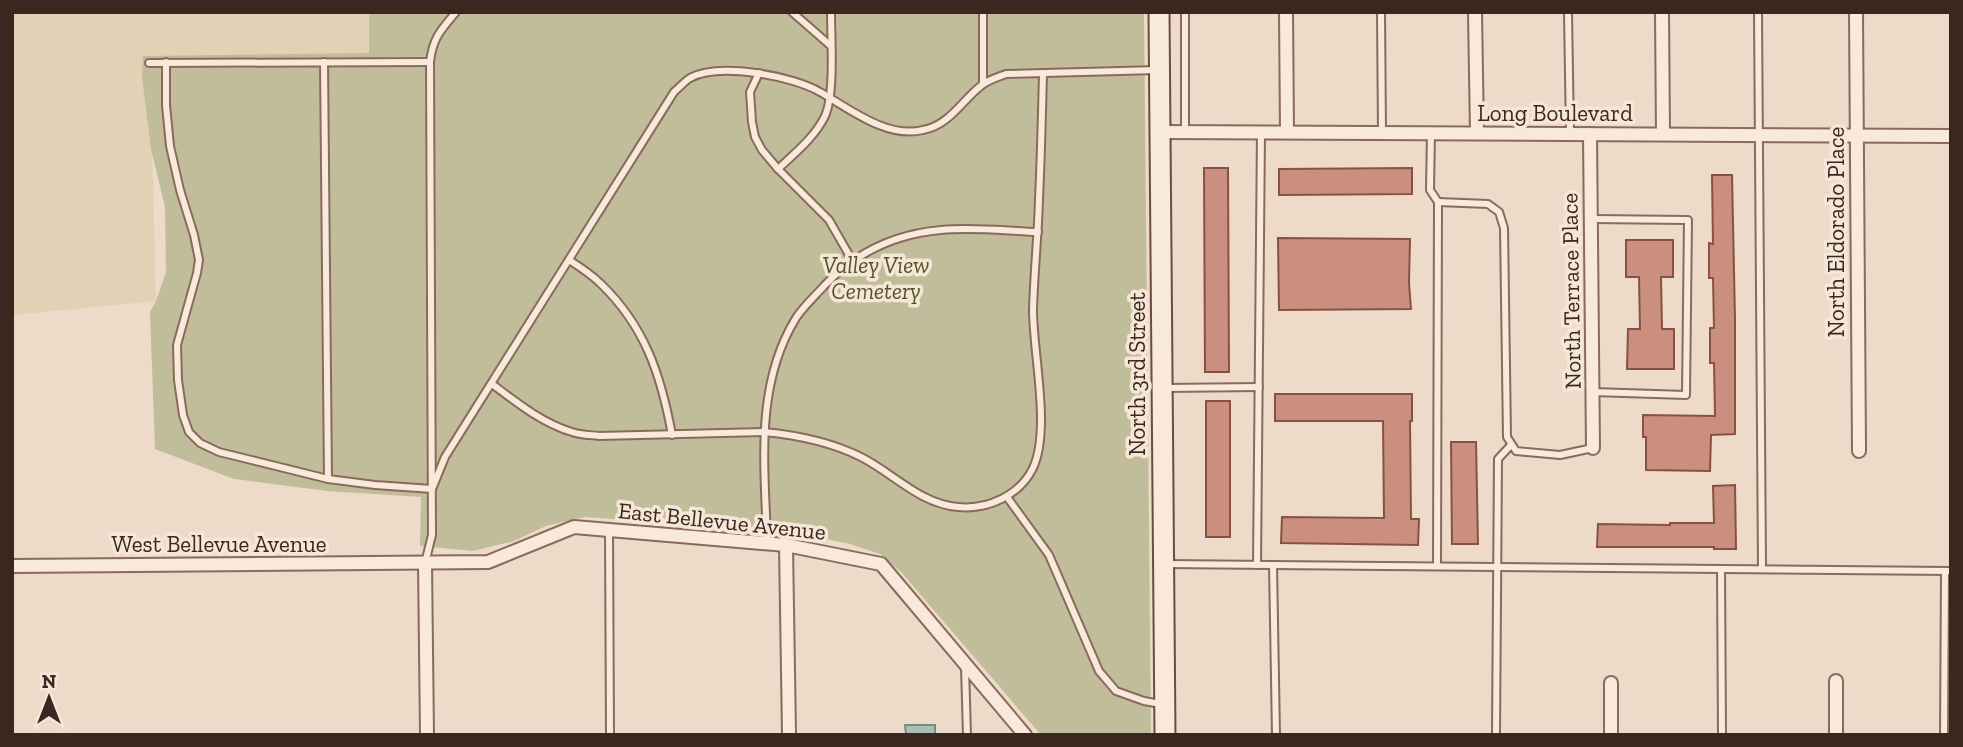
<svg xmlns="http://www.w3.org/2000/svg" width="1963" height="747" font-family="'Zilla Slab',serif">
<style>
.farmland{fill:#e2d2b5}
.cemetery{fill:#c1bd9a}
.water{fill:#a9c1b5;stroke:#6f9081;stroke-width:2}
.building{fill:#ca8f7f;stroke:#875144;stroke-width:2}
.lines{fill:none;stroke-linecap:round;stroke-linejoin:round}
.service-casing{stroke:#886b5d;stroke-width:10}
.minor-casing{stroke:#886b5d;stroke-width:16}
.secondary-casing{stroke:#6a4d40;stroke-width:23}
.service{stroke:#f8e9db;stroke-width:6}
.minor{stroke:#f8e9db;stroke-width:12}
.secondary{stroke:#f8e9db;stroke-width:19}
.labels{text-anchor:middle;dominant-baseline:central;stroke-width:7;stroke-linejoin:round;paint-order:stroke}
.street-label{font-size:23px;fill:#392720;stroke:#f5e6d7}
.park-label{font-size:23px;font-style:italic;fill:#535528;stroke:#f5e6d7}
</style>
<rect width="100%" height="100%" fill="#eddac8"/>
<polygon class="farmland" points="12,12 369,12 369,53 150,63 156,301 12,315"/>
<polygon class="cemetery" points="369,12 1144,12 1151,735 1041,735 901,572 880,554 850,544 787,531 585,517 546,526 514,541 473,551 420,546 421,497 327,491 234,479 155,449 150,312 156,301 166,272 165,207 151,149 142,77 143,56 369,53"/>
<polygon class="water" points="905,725 935,725 935,735 906,735"/>
<g class="building">
<polygon points="1204,168 1228,168 1229,372 1205,372"/>
<polygon points="1412,168 1412,194 1279,195 1279,169"/>
<polygon points="1712,175 1732,175 1735,319 1735,434 1711,435 1710,471 1646,470 1646,437 1643,437 1643,415 1715,416 1714,363 1710,363 1710,328 1714,328 1713,278 1709,278 1709,243 1713,244"/>
<polygon points="1278,238 1410,239 1409,283 1411,309 1279,310"/>
<polygon points="1626,240 1673,240 1673,277 1661,277 1662,329 1674,329 1674,369 1627,369 1628,329 1640,329 1639,277 1626,277"/>
<polygon points="1275,394 1412,394 1412,421 1410,421 1411,519 1419,519 1418,545 1281,543 1282,517 1384,518 1383,421 1275,421"/>
<rect x="1206" y="401" width="24" height="136"/>
<polygon points="1451,442 1476,442 1478,544 1452,544"/>
<polygon points="1735,485 1736,549 1714,549 1714,547 1597,547 1598,524 1670,525 1670,523 1714,523 1713,486"/>
</g>
<g class="lines">
<defs>
<g id="service">
<polyline points="792,12 831,46"/>
<polyline points="983,12 983,84"/>
<polyline points="1185,12 1185,132"/>
<polyline points="1381,12 1382,133"/>
<polyline points="1568,12 1570,134"/>
<polyline points="1758,12 1762,569"/>
<path d="M166,62V105L170,146L180,190L194,235L199,260L197,273L177,345L178,380L183,415L189,432L200,443L219,452L328,479L375,485L432,489L445,457L674,92C679,88 685,81 690,78C719,62 793,76 820,92C850,109 887,139 923,130C950,125 962,100 982,85C988,80 998,77 1006,74L1158,70"/>
<polyline points="324,62 328,479"/>
<polyline points="149,63 430,62"/>
<polyline points="759,73 750,92 752,122 755,137 762,150 778,169 829,220 852,260"/>
<polyline points="1431,133 1430,190 1438,202 1437,566"/>
<path d="M778,169C795,153 815,137 825,116C835,94 831,39 831,12"/>
<polyline points="1438,202 1488,204 1499,212 1504,228 1507,437 1516,451 1560,455 1593,448"/>
<polyline points="1591,219 1688,220 1686,395 1593,392"/>
<path d="M569,260C580,267 591,274 600,283C645,326 661,375 672,435"/>
<path d="M492,384C516,402 542,423 572,432C580,435 590,435 599,436L764,432C796,435 831,442 861,457C893,473 920,504 958,507C988,510 1020,495 1033,468C1051,429 1033,354 1033,310C1034,273 1038,236 1039,199C1041,157 1042,115 1043,73"/>
<polyline points="1164,388 1259,387"/>
<polyline points="1007,497 1049,555 1099,671 1116,691 1144,701 1161,704"/>
<polyline points="609,530 610,735"/>
<path d="M767,542C765,467 754,386 796,318C803,307 815,296 824,286C856,252 895,234 941,230C973,227 1006,231 1038,232"/>
<path d="M425,563L432,535L430,62C433,37 441,30 456,12"/>
<polyline points="1165,564 1951,571"/>
<polyline points="1257,565 1261,132"/>
<polyline points="1273,565 1276,735"/>
<polyline points="1721,569 1722,735"/>
<polyline points="965,667 967,735"/>
<polyline points="1496,735 1498,459 1511,445"/>
<polyline points="1944,735 1945,571"/>
</g>
<g id="minor">
<polyline points="1286,12 1287,132"/>
<polyline points="1475,12 1477,133"/>
<polyline points="1662,12 1663,134"/>
<polyline points="1856,12 1859,451"/>
<polyline points="1160,132 1951,136"/>
<polyline points="1590,134 1593,448"/>
<polyline points="786,545 789,735"/>
<polyline points="425,563 427,735"/>
<polyline points="12,566 488,562 574,527 786,545 881,564 1025,735"/>
<polyline points="1611,735 1611,683"/>
<polyline points="1836,735 1836,681"/>
</g>
<polyline id="secondary" points="1159,12 1165,735"/>
</defs>
<use href="#service" class="service-casing"/>
<use href="#minor" class="minor-casing"/>
<use href="#secondary" class="secondary-casing"/>
<use href="#service" class="service"/>
<use href="#minor" class="minor"/>
<use href="#secondary" class="secondary"/>
</g>
<g class="labels">
<g class="street-label">
<text x="1555" y="113">Long Boulevard</text>
<text transform="translate(1836 232) rotate(-90)">North Eldorado Place</text>
<text transform="translate(1571 291) rotate(-91)">North Terrace Place</text>
<text transform="translate(1137 374) rotate(-90)">North 3rd Street</text>
<text transform="translate(722 521) rotate(6)">East Bellevue Avenue</text>
<text x="219" y="544">West Bellevue Avenue</text>
</g>
<g class="park-label">
<text x="876" y="265">Valley View<tspan x="876" dy="26">Cemetery</tspan></text>
</g>
</g>
<rect width="1963" height="747" fill="none" stroke="#392720" stroke-width="28"/>
<g transform="translate(49 698)" stroke="#f5e6d7" stroke-width="5" paint-order="stroke">
<path d="M0-5L12 26L0 18L-12 26Z" fill="#392720"/>
<text y="-10" font-size="19" font-weight="bold" text-anchor="middle" fill="#392720">N</text>
</g>
</svg>
